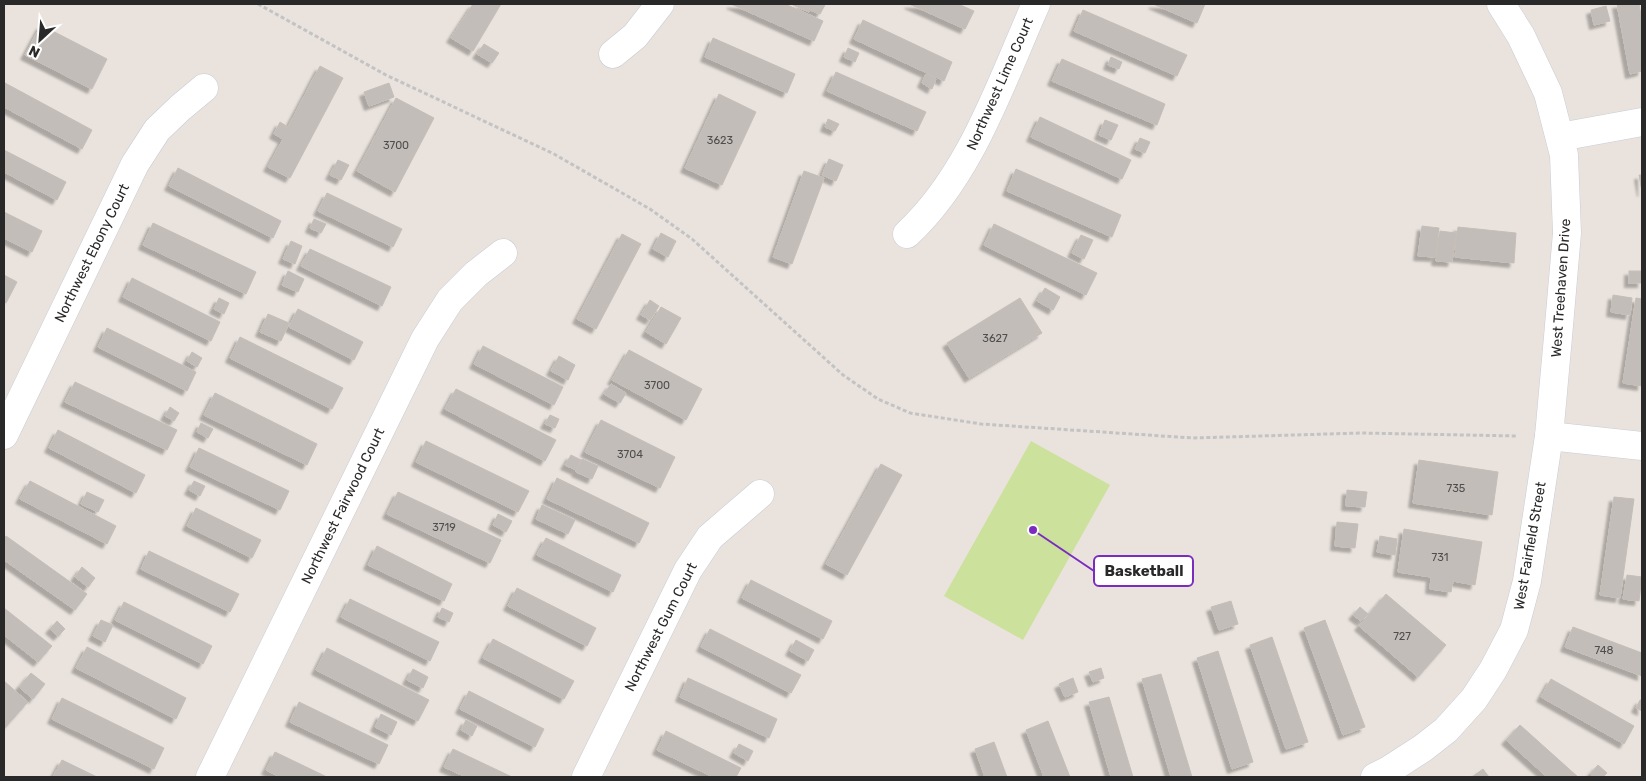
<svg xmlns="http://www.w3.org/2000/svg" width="1646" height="781" font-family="Rubik,sans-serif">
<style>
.pitch{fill:#cbe19c}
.building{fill:#c2bdb9;stroke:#c5beb7;filter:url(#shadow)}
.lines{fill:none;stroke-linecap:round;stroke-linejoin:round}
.minor-casing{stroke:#c8ccd5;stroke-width:29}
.path{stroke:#c3c3c3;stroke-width:3;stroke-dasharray:4 2.5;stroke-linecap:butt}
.minor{stroke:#fff;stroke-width:28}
.labels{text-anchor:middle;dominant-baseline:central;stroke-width:4;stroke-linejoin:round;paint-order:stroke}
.number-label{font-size:11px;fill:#4f4e4d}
.street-label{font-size:14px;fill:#292929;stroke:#fff}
.leader{fill:none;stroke:#7b2cbf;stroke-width:2}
.callout-dot{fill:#7b2cbf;stroke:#fff;stroke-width:2}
.callout{fill:#fff;stroke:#7b2cbf;stroke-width:2}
.callout-label{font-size:15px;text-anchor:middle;font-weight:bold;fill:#292929}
</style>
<defs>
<filter id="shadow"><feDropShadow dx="-4.5" dy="4.5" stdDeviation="1" flood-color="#0004"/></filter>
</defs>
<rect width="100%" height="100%" fill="#eae3dd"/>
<polygon class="pitch" points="1031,441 1110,485 1023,640 944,596"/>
<g class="building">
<polygon points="473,4 501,4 473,51 451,38"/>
<polygon points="731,4 785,4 823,21 814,41"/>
<polygon points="793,4 823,4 825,5 820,14 810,10 809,12 793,5"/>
<polygon points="909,4 958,4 974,11 965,29"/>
<polygon points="1153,4 1205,4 1197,23"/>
<polygon points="1617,4 1639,4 1642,21 1642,71 1630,74"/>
<polygon points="1606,6 1610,21 1594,25 1591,10"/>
<polygon points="1083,10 1187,55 1177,76 1074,31"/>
<polygon points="863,20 952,62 944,81 854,39"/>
<polygon points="41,25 107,59 92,89 25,55"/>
<polygon points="713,38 795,74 787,93 705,57"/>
<polygon points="484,44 499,53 492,63 477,54"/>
<polygon points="848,48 859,53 855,62 844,57"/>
<polygon points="1111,57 1122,62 1119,69 1108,65"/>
<polygon points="1062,59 1165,104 1157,125 1052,81"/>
<polygon points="320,66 343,78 290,178 268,167 283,139 274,134 280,122 288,127"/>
<polygon points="836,72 926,112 917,131 827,91"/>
<polygon points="926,74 936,79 932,89 922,83"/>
<polygon points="5,83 92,130 82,149 4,107"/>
<polygon points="389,83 394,97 369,106 364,92"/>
<polygon points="719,94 756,112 722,185 685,168"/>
<polygon points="396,98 434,118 395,192 357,171"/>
<polygon points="1040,117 1131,160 1122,179 1031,137"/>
<polygon points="828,119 839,124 835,131 825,127"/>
<polygon points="1105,120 1118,125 1111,140 1099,135"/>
<polygon points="1140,138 1150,142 1145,153 1135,149"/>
<polygon points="4,150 66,182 57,200 4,172"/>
<polygon points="829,159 843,165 836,181 822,175"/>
<polygon points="338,160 349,165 341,180 330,175"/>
<polygon points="178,168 281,221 273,238 169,186"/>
<polygon points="1016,169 1121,215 1112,237 1007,191"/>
<polygon points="804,171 824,178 792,264 773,257"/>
<polygon points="1639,175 1642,175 1642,192"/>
<polygon points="327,193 402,229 393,247 318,211"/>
<polygon points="4,212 42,231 32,252 4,238"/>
<polygon points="314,219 326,224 321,233 310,228"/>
<polygon points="153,223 256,272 246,294 143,245"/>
<polygon points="994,224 1097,273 1086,295 984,245"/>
<polygon points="1422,226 1439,228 1435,257 1418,256"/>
<polygon points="1458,227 1516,233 1514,263 1455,257"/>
<polygon points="1440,231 1456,233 1452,262 1436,261"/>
<polygon points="661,233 676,241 668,257 653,249"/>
<polygon points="622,234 641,244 596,329 577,319"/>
<polygon points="1081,235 1093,240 1084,259 1072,253"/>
<polygon points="291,241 302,246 295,264 283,259"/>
<polygon points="310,249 391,287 382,306 301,266"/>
<polygon points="288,271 304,279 298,292 282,285"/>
<rect x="1629" y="271" width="13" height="12"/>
<polygon points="4,275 17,282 6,303 4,302"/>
<polygon points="132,278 220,322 211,341 123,297"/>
<polygon points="1045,288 1060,297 1053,310 1037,301"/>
<polygon points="1613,295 1632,298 1630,315 1611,312"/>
<polygon points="219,298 229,303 224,314 214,309"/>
<polygon points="1020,298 1042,333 969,378 947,343"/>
<polygon points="1636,298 1642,299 1642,386 1623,383"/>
<polygon points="650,300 659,306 650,320 641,315"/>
<polygon points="661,307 681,318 666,344 646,332"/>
<polygon points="298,309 363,342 354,360 289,327"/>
<polygon points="268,314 289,323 281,341 260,332"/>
<polygon points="107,328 196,372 187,391 98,347"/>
<polygon points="240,337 343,388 332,409 230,358"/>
<polygon points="483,346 563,387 554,405 474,364"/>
<polygon points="629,350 702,389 686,420 612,380"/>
<polygon points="192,352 202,358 197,367 187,361"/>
<polygon points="559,356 575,365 568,380 551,371"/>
<polygon points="75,382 177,430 167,450 65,402"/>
<polygon points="611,384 626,393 620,403 604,394"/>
<polygon points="456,389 556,440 545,461 445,409"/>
<polygon points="215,393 317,444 307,465 204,415"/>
<polygon points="170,407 179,413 174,421 165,416"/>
<polygon points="550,415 559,419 555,428 545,424"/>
<polygon points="601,420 675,457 660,488 585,452"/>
<polygon points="201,423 213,429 208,438 197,432"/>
<polygon points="58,430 145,475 136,493 49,448"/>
<polygon points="426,441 529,491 518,512 416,462"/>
<polygon points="199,448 289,491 280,510 190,467"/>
<polygon points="571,455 581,460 576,470 565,465"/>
<polygon points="582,459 598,466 592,479 576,472"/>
<polygon points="1419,460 1498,472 1492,515 1413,503"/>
<polygon points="881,464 902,475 847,575 826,564"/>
<polygon points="557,478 649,523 639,543 547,499"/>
<polygon points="30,481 116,526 107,544 20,499"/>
<polygon points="194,481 205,486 200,496 189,490"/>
<polygon points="1347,490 1367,492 1365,507 1346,506"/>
<polygon points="87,492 104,500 98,512 81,504"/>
<polygon points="398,492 501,540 490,563 387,514"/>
<polygon points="1614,497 1634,499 1620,598 1600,595"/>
<polygon points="542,505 575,520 568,534 536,519"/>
<polygon points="196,508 261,540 252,558 187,526"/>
<polygon points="498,514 512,521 506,532 493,525"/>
<polygon points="1337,522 1358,524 1355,548 1335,546"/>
<polygon points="1404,529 1482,542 1475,585 1453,581 1451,592 1430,589 1431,577 1398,572"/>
<polygon points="6,536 87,594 75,610 4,560 4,540"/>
<polygon points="1380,536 1397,539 1395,555 1377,552"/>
<polygon points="546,538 621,575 613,592 537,555"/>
<polygon points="377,546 452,584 444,601 368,565"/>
<polygon points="149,551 239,594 230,612 141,569"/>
<polygon points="82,567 95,578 88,587 75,577"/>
<polygon points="1627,575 1642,577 1639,601 1623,599"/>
<polygon points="751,580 832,621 823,639 742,598"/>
<polygon points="517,588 596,628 587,646 508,606"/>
<polygon points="1386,594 1446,645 1418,677 1359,626"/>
<polygon points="350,599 439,642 430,661 341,617"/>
<polygon points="1231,601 1238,624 1219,630 1211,607"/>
<polygon points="124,602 212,646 203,664 115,620"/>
<polygon points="1360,607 1368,614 1361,621 1353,615"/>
<polygon points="4,608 52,646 38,662 4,635"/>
<polygon points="442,608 453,613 449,622 438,617"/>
<polygon points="101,620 113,625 105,642 93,636"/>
<polygon points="1325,620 1365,727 1343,735 1304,628"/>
<polygon points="57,621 65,629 58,636 50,629"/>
<polygon points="1573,627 1642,653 1642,676 1565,647"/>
<polygon points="710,629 801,675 791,693 701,647"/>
<polygon points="1272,637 1308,742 1286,749 1250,645"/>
<polygon points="493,639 574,681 564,699 483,658"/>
<polygon points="796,640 814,650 808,661 790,651"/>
<polygon points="87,647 186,698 176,719 76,668"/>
<polygon points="327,648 429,700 418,721 316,670"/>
<polygon points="1218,651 1253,762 1232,769 1197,658"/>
<polygon points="1101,668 1104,678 1093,682 1089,672"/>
<polygon points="413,669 428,677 423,688 407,680"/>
<polygon points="31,673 45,684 33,699 19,687"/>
<polygon points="1161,674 1192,777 1171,777 1142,679"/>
<polygon points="688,678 777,719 769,738 680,697"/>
<polygon points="1073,678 1078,692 1065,697 1059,684"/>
<polygon points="1551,679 1634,726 1624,744 1541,697"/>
<polygon points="4,681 28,702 4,729"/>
<polygon points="469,691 544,729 535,747 460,709"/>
<polygon points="1109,697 1133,777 1111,777 1089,702"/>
<polygon points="62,698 164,748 154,769 52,719"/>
<polygon points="1640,700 1642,700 1642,711 1636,708"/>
<polygon points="299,702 388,745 379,764 290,722"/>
<polygon points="381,714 397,722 391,735 375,727"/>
<polygon points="466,720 477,726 472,736 461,730"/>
<polygon points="1048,721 1070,777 1044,777 1026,730"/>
<polygon points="1520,725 1578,777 1547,777 1506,740"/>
<polygon points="666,731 741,768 736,777 713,777 657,750"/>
<polygon points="994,742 1007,777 985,777 975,749"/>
<polygon points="739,744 753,751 748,761 734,753"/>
<polygon points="453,749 512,777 466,777 444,767"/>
<polygon points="275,752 327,777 280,777 266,770"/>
<polygon points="62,760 97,777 53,777"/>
<polygon points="1598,765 1607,773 1603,777 1594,777 1590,774"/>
<polygon points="1483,769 1489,777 1472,777"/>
</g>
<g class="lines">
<defs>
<g id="minor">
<polyline points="613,54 635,36 660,4"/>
<polyline points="1560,137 1642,122"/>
<path d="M907,234C971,175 1001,82 1036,4"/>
<polyline points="4,435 135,164 157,130 180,108 204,88"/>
<polyline points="1549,436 1642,446"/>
<polyline points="210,777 425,339 450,300 476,274 503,253"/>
<polyline points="586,777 688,570 710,537 760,494"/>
<polyline points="1375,777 1389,770 1423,748 1446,730 1474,699 1493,670 1514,630 1527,581 1549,436 1558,337 1567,233 1564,155 1548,93 1521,36 1501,4"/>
</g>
</defs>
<use href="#minor" class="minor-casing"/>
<polyline class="path" points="258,4 386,75 554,154 650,209 692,239 843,375 878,399 910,413 981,424 1193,438 1361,433 1518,436"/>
<use href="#minor" class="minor"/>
</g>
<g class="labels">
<g class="number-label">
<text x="720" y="140">3623</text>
<text x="396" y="145">3700</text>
<text x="995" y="338">3627</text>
<text x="657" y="385">3700</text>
<text x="630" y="454">3704</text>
<text x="1456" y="488">735</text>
<text x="444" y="527">3719</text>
<text x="1440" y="557">731</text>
<text x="1402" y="636">727</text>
<text x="1604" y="650">748</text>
</g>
<g class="street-label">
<text transform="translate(1000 84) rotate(-66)">Northwest Lime Court</text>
<text transform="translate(92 253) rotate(-64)">Northwest Ebony Court</text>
<text transform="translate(1561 288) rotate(-86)">West Treehaven Drive</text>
<text transform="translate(343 506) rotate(-64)">Northwest Fairwood Court</text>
<text transform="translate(1530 546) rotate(-80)">West Fairfield Street</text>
<text transform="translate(661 627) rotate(-63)">Northwest Gum Court</text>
</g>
</g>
<path class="leader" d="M1033 530L1094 571"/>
<circle class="callout-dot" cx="1033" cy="530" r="5"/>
<rect class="callout" x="1094" y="556" width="99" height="30" rx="5"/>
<g class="callout-label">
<text x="1144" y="576">Basketball</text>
</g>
<rect width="1646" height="781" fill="none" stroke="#292929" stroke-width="10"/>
<g transform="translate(40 40) rotate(206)" stroke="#ffffff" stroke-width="4" paint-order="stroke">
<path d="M0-4L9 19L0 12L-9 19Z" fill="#292929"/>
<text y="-8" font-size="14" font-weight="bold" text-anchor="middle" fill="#292929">N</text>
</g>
</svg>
